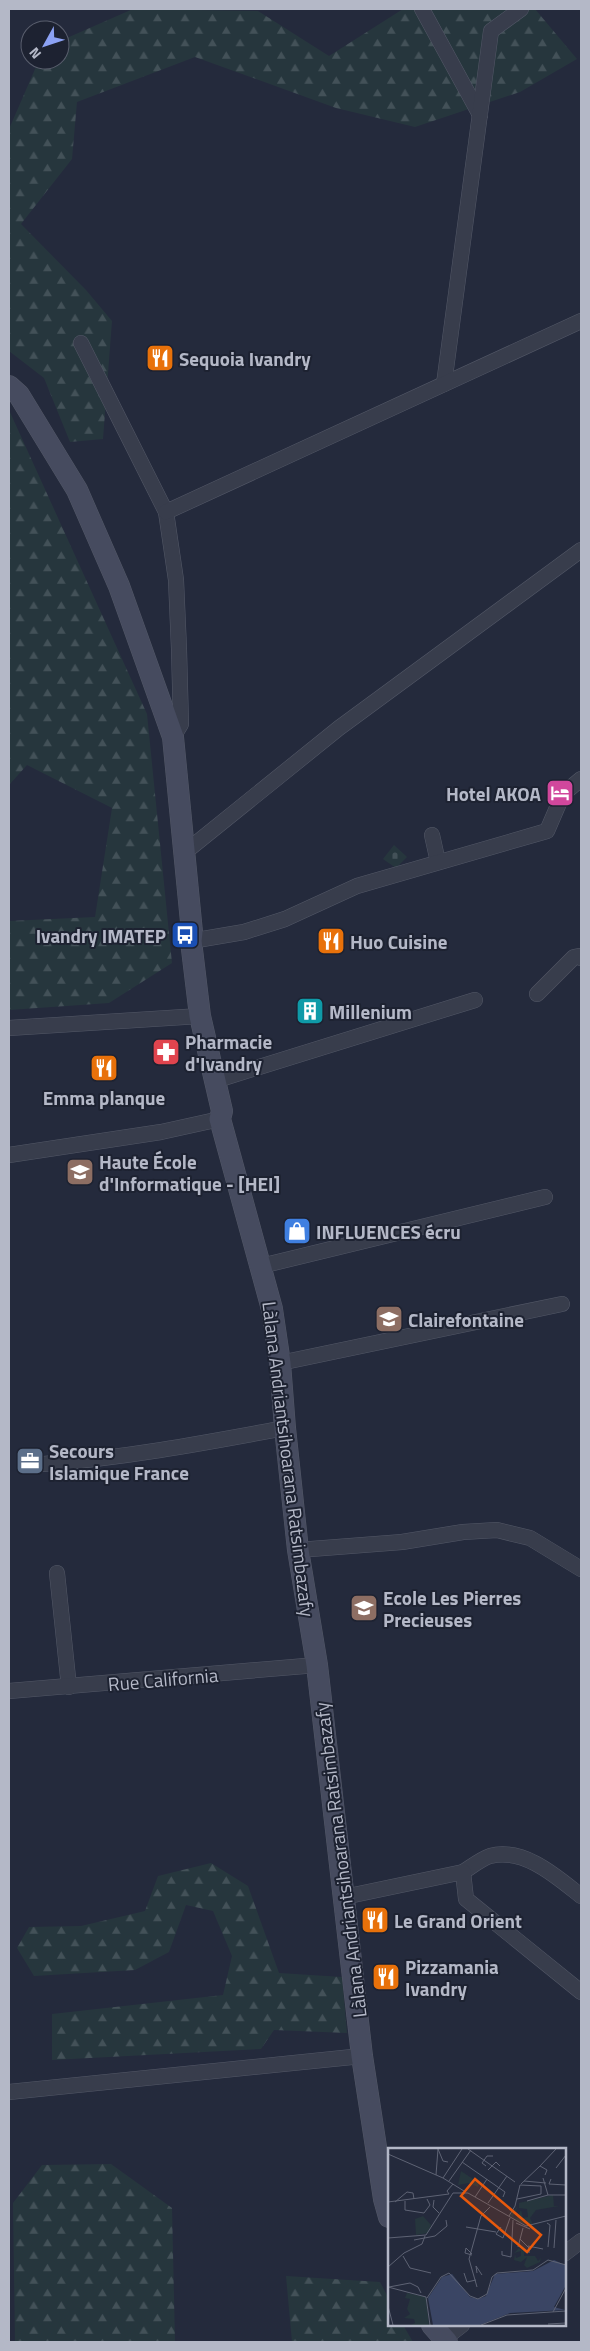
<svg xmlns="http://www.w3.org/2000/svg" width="590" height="2351" font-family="'Titillium Web',sans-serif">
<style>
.forest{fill:url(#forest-firs)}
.cemetery{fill:url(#cemetery-stones)}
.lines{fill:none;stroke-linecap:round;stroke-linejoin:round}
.minor-casing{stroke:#535867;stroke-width:16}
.secondary-casing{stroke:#535867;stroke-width:22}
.minor{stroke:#383d4c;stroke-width:15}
.secondary{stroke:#464b5f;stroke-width:21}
.labels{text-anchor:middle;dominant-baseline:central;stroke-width:4;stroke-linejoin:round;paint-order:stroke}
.poi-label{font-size:19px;font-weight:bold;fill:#b4b8c7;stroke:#1d2231;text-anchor:start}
.street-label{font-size:19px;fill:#b4b8c7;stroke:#1d2231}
.inset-road{fill:none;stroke:#5e6374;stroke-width:1}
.view{fill:#e8590c;fill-opacity:0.15;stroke:#e8590c;stroke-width:2.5}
.inset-edge{fill:none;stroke:#b4b8c7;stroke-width:2.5}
</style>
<defs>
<pattern id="forest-firs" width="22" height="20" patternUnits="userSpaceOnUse" patternTransform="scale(1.25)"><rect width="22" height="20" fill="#26363d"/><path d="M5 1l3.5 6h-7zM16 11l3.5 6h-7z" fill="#435158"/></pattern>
<pattern id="cemetery-stones" width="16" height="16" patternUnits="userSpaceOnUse" patternTransform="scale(1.25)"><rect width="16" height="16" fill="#26363d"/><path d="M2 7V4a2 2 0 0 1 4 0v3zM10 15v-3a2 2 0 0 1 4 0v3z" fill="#435158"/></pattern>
</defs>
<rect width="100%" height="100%" fill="#242a3c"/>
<g class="forest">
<polygon points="133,9 258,11 329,56 403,9 535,9 577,59 520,92 415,127 336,108 195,57 77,102 72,159 21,224 86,290 112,321 103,439 70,442 44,378 9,351 9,129 39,60 60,60 60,41"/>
<polygon points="9,410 147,714 172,963 109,1003 9,1010 9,921 95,917 112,808 27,765 9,785"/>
<polygon points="211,1863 248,1886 279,1973 342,1977 347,2033 274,2030 261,2049 52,2060 52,2014 223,1995 232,1956 213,1911 186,1905 169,1952 135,1970 34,1976 17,1948 29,1927 81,1926 145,1911 158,1876"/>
<polygon points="111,2164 172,2208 175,2342 15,2342 13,2203 42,2165"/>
<polygon points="286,2276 380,2282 389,2299 389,2325 403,2325 413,2342 292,2342"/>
</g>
<polygon class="cemetery" points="394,845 407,857 396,868 383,859"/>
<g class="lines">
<defs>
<g id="minor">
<polyline points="422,9 480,115"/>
<polyline points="81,343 166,512 176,580 179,649 181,724 173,737"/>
<polyline points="444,384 491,31 521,9"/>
<polyline points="166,512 581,321"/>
<polyline points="432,835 438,862"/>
<polyline points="184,853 339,728 581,550"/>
<polyline points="191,941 244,932 285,919 357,886 547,831 563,794 581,779"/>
<polyline points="537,994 574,957 579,956 581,958"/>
<polyline points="9,1028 200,1016"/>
<polyline points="214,1081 475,1000"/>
<polyline points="9,1155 161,1132 220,1119"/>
<polyline points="261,1266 545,1197"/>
<polyline points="280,1363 562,1304"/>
<path d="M43,1464C125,1458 204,1443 285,1428"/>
<polyline points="298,1550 402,1542 463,1532 497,1530 530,1538 581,1569"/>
<polyline points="57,1573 69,1687"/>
<polyline points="9,1691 317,1665"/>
<path d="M463,1872C471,1867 481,1859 490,1856C524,1847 557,1877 581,1896"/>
<polyline points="344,1897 463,1872 466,1899 581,1992"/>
<polyline points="9,2092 362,2056"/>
<polyline points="564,2254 581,2241"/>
<polyline points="444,2339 462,2325"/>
</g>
<g id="secondary">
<polyline points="9,386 19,395 77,490 119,586 173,737 192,932 191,941 200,1016 222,1111 220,1119 272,1309 280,1363 285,1428 298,1550 317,1665 362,2056 384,2199 389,2217"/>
<polyline points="432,2325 447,2342"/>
</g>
</defs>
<use href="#minor" class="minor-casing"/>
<use href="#secondary" class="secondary-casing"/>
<use href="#minor" class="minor"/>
<use href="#secondary" class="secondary"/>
</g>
<defs>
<symbol id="restaurant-square" viewBox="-11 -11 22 22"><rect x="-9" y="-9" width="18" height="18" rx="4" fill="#e8710a" stroke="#1d2231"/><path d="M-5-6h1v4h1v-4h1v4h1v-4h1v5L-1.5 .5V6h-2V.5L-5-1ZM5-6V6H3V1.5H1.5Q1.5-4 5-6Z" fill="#fff"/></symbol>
<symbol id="hotel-square" viewBox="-11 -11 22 22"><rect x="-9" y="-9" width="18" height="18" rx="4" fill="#d1479c" stroke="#1d2231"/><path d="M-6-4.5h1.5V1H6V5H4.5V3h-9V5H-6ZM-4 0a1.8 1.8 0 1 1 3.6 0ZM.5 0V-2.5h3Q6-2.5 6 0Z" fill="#fff"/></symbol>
<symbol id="bus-square" viewBox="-11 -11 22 22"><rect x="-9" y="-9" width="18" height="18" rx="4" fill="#1a4fb4" stroke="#1d2231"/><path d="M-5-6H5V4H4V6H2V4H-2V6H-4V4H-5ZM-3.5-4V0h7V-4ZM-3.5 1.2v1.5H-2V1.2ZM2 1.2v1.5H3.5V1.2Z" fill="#fff"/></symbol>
<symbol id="building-square" viewBox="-11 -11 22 22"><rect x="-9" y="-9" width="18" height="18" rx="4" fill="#0f9aa8" stroke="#1d2231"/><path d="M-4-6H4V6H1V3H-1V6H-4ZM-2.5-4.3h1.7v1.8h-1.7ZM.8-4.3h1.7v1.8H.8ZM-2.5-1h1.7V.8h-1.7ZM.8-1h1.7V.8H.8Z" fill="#fff"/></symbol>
<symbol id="pharmacy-square" viewBox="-11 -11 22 22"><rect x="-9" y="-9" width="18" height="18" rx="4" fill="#e0444e" stroke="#1d2231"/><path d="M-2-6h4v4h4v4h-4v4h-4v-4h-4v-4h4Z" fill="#fff"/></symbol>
<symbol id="school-square" viewBox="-11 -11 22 22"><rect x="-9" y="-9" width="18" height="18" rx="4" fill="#8d6e63" stroke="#1d2231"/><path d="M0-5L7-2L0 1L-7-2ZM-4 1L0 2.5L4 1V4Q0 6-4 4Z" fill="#fff"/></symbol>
<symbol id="shop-square" viewBox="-11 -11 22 22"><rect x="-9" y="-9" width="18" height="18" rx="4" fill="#3f7fe0" stroke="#1d2231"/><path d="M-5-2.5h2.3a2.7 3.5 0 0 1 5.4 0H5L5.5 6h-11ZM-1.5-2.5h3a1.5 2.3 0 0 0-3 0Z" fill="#fff"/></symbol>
<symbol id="office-square" viewBox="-11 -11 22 22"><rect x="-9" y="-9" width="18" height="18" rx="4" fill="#5c6f8a" stroke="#1d2231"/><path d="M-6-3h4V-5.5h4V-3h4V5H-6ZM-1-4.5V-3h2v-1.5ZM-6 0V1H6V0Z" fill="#fff"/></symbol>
</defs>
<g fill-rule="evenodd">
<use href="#restaurant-square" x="144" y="342" width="32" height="32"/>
<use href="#hotel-square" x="544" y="777" width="32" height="32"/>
<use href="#bus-square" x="169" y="919" width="32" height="32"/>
<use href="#restaurant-square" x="315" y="925" width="32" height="32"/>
<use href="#building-square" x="294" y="995" width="32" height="32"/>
<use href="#pharmacy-square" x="150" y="1036" width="32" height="32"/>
<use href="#restaurant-square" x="88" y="1052" width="32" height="32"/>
<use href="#school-square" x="64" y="1156" width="32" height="32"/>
<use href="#shop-square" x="281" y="1215" width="32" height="32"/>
<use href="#school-square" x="373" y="1303" width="32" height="32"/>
<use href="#office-square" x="14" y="1445" width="32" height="32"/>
<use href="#school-square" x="348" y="1592" width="32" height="32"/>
<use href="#restaurant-square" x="359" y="1904" width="32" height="32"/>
<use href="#restaurant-square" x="370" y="1961" width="32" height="32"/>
</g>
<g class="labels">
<g class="poi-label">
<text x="179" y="358">Sequoia Ivandry</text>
<text x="541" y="793" text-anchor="end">Hotel AKOA</text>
<text x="166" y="935" text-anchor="end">Ivandry IMATEP</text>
<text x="350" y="941">Huo Cuisine</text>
<text x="329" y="1011">Millenium</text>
<text x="185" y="1041">Pharmacie<tspan x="185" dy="22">d'Ivandry</tspan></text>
<text x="104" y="1097" text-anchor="middle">Emma planque</text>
<text x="99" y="1161">Haute École<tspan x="99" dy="22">d'Informatique - [HEI]</tspan></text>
<text x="316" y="1231">INFLUENCES écru</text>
<text x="408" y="1319">Clairefontaine</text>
<text x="49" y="1450">Secours<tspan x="49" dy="22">Islamique France</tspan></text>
<text x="383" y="1597">Ecole Les Pierres<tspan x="383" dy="22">Precieuses</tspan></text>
<text x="394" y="1920">Le Grand Orient</text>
<text x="405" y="1966">Pizzamania<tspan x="405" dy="22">Ivandry</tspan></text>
</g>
<g class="street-label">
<text transform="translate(289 1459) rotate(83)">Làlana Andriantsihoarana Ratsimbazafy</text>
<text transform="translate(163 1679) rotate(-5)">Rue California</text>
<text transform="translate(340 1860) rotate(-97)">Làlana Andriantsihoarana Ratsimbazafy</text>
</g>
</g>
<g transform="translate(388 2148)">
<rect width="178" height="178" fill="#242a3c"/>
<path d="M73,23L91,35L90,39L81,35L70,37ZM165,47L166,58H171L148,62L142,70L145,77L130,74L122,67L130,58L125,68L128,71L133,62L135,70L140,69L139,61L131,60V55ZM131,100L136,103V108H147L150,113L153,110L152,114L139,120L136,117L139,109L133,114L126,112L127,106L128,110L133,108V103L126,105Z" fill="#26363d"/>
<path d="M19,145L38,149L41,177H23L27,175L26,171L16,170L22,166L19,161L22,151L17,150Z" fill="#26363d"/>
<path d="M35,68L43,77L40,85L28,87L27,71Z" fill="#26363d"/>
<path d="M166,112L177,117V139L166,159L177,162L122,165L92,177H45L40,150L54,129L64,126L82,149L90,151L98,148L107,126L145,123Z" fill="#3a4564"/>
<path class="inset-road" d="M50,1L55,13L60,14M80,1L127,34M0,6L55,30L76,43M74,14L117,44L115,49M98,18L94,15L99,8H105M152,18L168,1M168,20L178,7M100,22L108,14L112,18M48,27L50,1M55,30L74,1M155,30L160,47M163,31L161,36L178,37M61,33L83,2M136,33L158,35M133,36L152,18L159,22L157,27M87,49L99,31M46,52L45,59L51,65M17,53V62L36,65L42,57L39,51M139,53L160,47H178M0,54L61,46L59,43L65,36M7,54L19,44L25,45L26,51M100,55L119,28M121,68L127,58L132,37L153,38V46L129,51M128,75L142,81M159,75L162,77L160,99M78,79L108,84M113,79L108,86L115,90L122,70M0,90L38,87L65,45H80L138,78L178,68M132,91L141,100V105M26,92L47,88L59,78L58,72M140,98L155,101M130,99L135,80M166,100L168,72M114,103V107L123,109L125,72M84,107L77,105L78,100L84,106M15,108L22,120L43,125M0,119L16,105L34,96L37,88M76,125L79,134L88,132M89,125L88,118L94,127M0,139L38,149L42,177M1,139L22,135L30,139L33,145M89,139L81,111L93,68L102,59M39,150L53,129L61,125L82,148L90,151L99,146L104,129L109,125L145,122L160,112L178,117M0,158L5,177M165,164L178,140M160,176L178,175M93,177L119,167L178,163"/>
<path class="view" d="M87,31L153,87L139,104L73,48Z"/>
<rect width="178" height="178" class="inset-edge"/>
</g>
<rect width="590" height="2351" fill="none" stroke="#b4b8c7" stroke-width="20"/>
<g transform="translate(45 45) rotate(230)"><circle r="24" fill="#1d2231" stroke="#595e6d"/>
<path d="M0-4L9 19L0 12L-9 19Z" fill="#8ca2f4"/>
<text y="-8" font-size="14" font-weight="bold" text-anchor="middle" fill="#b4b8c7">N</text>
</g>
</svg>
